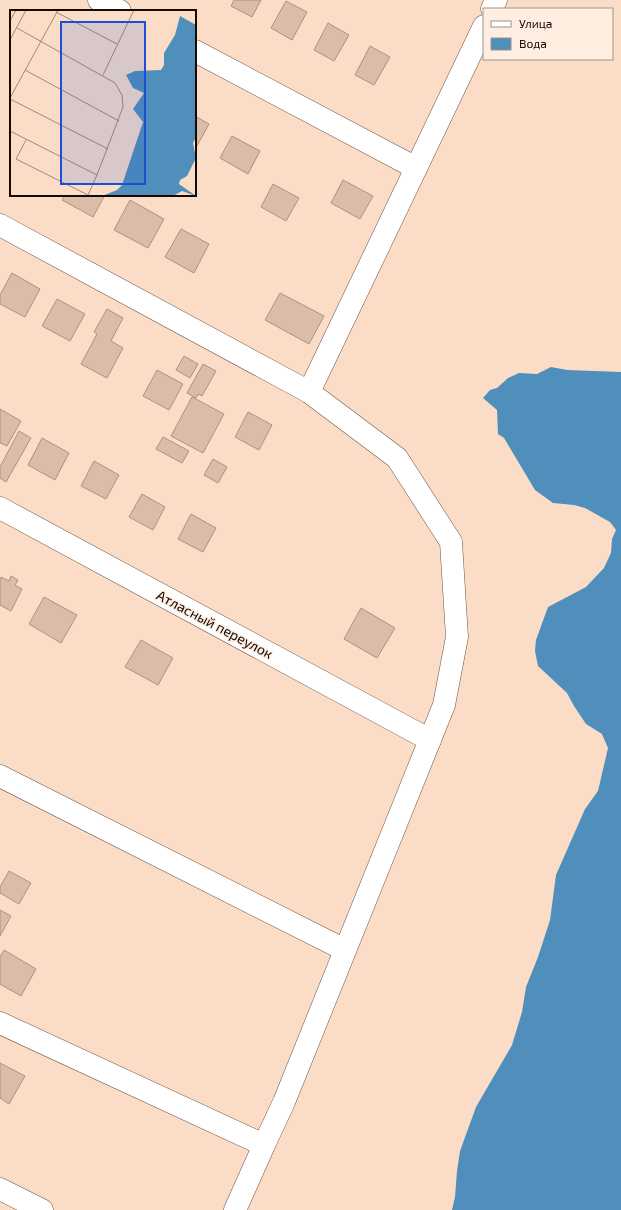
<svg xmlns="http://www.w3.org/2000/svg" width="621" height="1210" font-family="'Exo 2',sans-serif">
<style>
.water{fill:#508fbb}
.building{fill:#dabda8;stroke:#ad927e}
.lines{fill:none;stroke-linecap:round;stroke-linejoin:round}
.minor-casing{stroke:#6e5542;stroke-width:23}
.minor{stroke:#fff;stroke-width:22}
.labels{text-anchor:middle;dominant-baseline:central;stroke-width:3;stroke-linejoin:round;paint-order:stroke}
.street-label{font-size:14px;fill:#150b05;stroke:#ffede0}
.inset-road{fill:none;stroke:#9f8979;stroke-width:1}
.view{fill:#1d4ed8;fill-opacity:0.15;stroke:#1d4ed8;stroke-width:2}
.inset-edge{fill:none;stroke:#150b05;stroke-width:2}
</style>
<rect width="100%" height="100%" fill="#fbddc7"/>
<polygon class="water" points="551,367 567,370 621,372 621,1210 452,1210 455,1197 457,1171 460,1151 476,1107 512,1045 522,1012 526,987 538,957 550,920 556,875 585,809 598,791 608,748 602,734 586,724 574,706 567,693 538,666 535,651 536,640 548,607 586,587 604,568 611,553 612,539 616,530 610,522 585,508 574,505 553,503 535,490 504,438 498,434 497,410 483,398 490,390 497,388 508,378 519,373 537,374"/>
<g class="building">
<polygon points="234,0 261,0 252,17 231,6"/>
<polygon points="286,1 307,12 292,40 271,28"/>
<polygon points="328,23 349,35 334,61 314,50"/>
<polygon points="370,46 390,57 374,85 355,75"/>
<polygon points="195,116 209,124 197,146 195,145"/>
<polygon points="232,136 260,151 248,174 220,158"/>
<polygon points="343,180 373,196 360,219 331,203"/>
<polygon points="273,184 299,198 286,221 261,207"/>
<polygon points="65,195 105,195 93,217 62,200"/>
<polygon points="130,200 164,219 148,248 114,230"/>
<polygon points="181,229 209,244 194,273 165,257"/>
<polygon points="12,273 40,289 25,317 0,304 0,295"/>
<polygon points="280,293 324,316 309,344 265,320"/>
<polygon points="57,299 85,314 70,341 42,326"/>
<polygon points="107,309 123,318 111,341 123,348 107,378 81,364 97,334 94,332"/>
<polygon points="184,356 198,364 190,378 176,370"/>
<polygon points="203,364 216,371 202,396 198,394 196,398 187,393"/>
<polygon points="157,370 183,384 169,410 143,396"/>
<polygon points="192,397 224,414 203,453 171,436"/>
<polygon points="0,409 21,421 7,446 0,443"/>
<polygon points="248,412 272,425 259,450 235,437"/>
<polygon points="19,431 31,438 6,482 0,478 0,467"/>
<polygon points="163,437 189,451 182,463 156,449"/>
<polygon points="42,438 69,453 55,480 28,465"/>
<polygon points="213,459 227,467 218,483 204,475"/>
<polygon points="94,461 119,475 106,499 81,486"/>
<polygon points="142,494 165,507 153,530 129,517"/>
<polygon points="191,514 216,528 203,552 178,539"/>
<polygon points="11,576 18,580 15,585 22,589 11,611 0,605 0,579 1,577 9,581"/>
<polygon points="44,597 77,615 61,643 29,624"/>
<polygon points="361,608 395,628 377,658 344,639"/>
<polygon points="141,640 173,658 158,685 125,667"/>
<polygon points="9,871 31,883 19,904 0,893 0,887"/>
<polygon points="0,910 11,916 0,936"/>
<polygon points="4,950 36,969 21,996 0,984 0,957"/>
<polygon points="0,1063 25,1076 9,1104 0,1098"/>
</g>
<g class="lines">
<defs>
<g id="minor">
<polyline points="99,0 120,11"/>
<polyline points="492,9 496,0"/>
<polyline points="195,51 416,168"/>
<polyline points="0,225 309,392 397,458 451,542 457,637 444,705 284,1102 264,1145 0,1023"/>
<polyline points="309,392 484,26"/>
<polyline points="0,508 430,740"/>
<polyline points="0,776 345,950"/>
<polyline points="0,1189 42,1210"/>
<polyline points="235,1210 264,1145"/>
</g>
</defs>
<use href="#minor" class="minor-casing"/>
<use href="#minor" class="minor"/>
</g>
<g class="labels">
<g class="street-label">
<text transform="translate(215 624) rotate(28)">Атласный переулок</text>
</g>
</g>
<g transform="translate(10 10)">
<rect width="186" height="186" fill="#fbddc7"/>
<path d="M170,6L186,15V127L183,133L186,148L177,166L170,170L169,174L186,186L172,181L163,186H92L107,180L112,175L133,112L123,99L134,83L123,78L116,65L125,61L151,60L154,55V43L165,25Z" fill="#508fbb"/>
<path class="inset-road" d="M46,2L107,34M0,11L6,0M0,30L16,0M15,60L109,111M93,65L124,0M0,88L48,0M0,89L98,139M0,121L87,165L113,97L112,85L105,73L7,18M16,130L6,149L78,185L87,165"/>
<path class="view" d="M51,12H135V174H51Z"/>
<rect width="186" height="186" class="inset-edge"/>
</g>
<rect x="483" y="8" width="130" height="52" fill="#ffede0" stroke="#a19388"/>
<rect x="491" y="21" width="20" height="6" fill="#ffffff" stroke="#a19388"/>
<text x="519" y="28" font-size="12" fill="#150b05">Улица</text>
<rect x="491" y="38" width="20" height="12" fill="#508fbb" stroke="#a19388"/>
<text x="519" y="48" font-size="12" fill="#150b05">Вода</text>
</svg>
